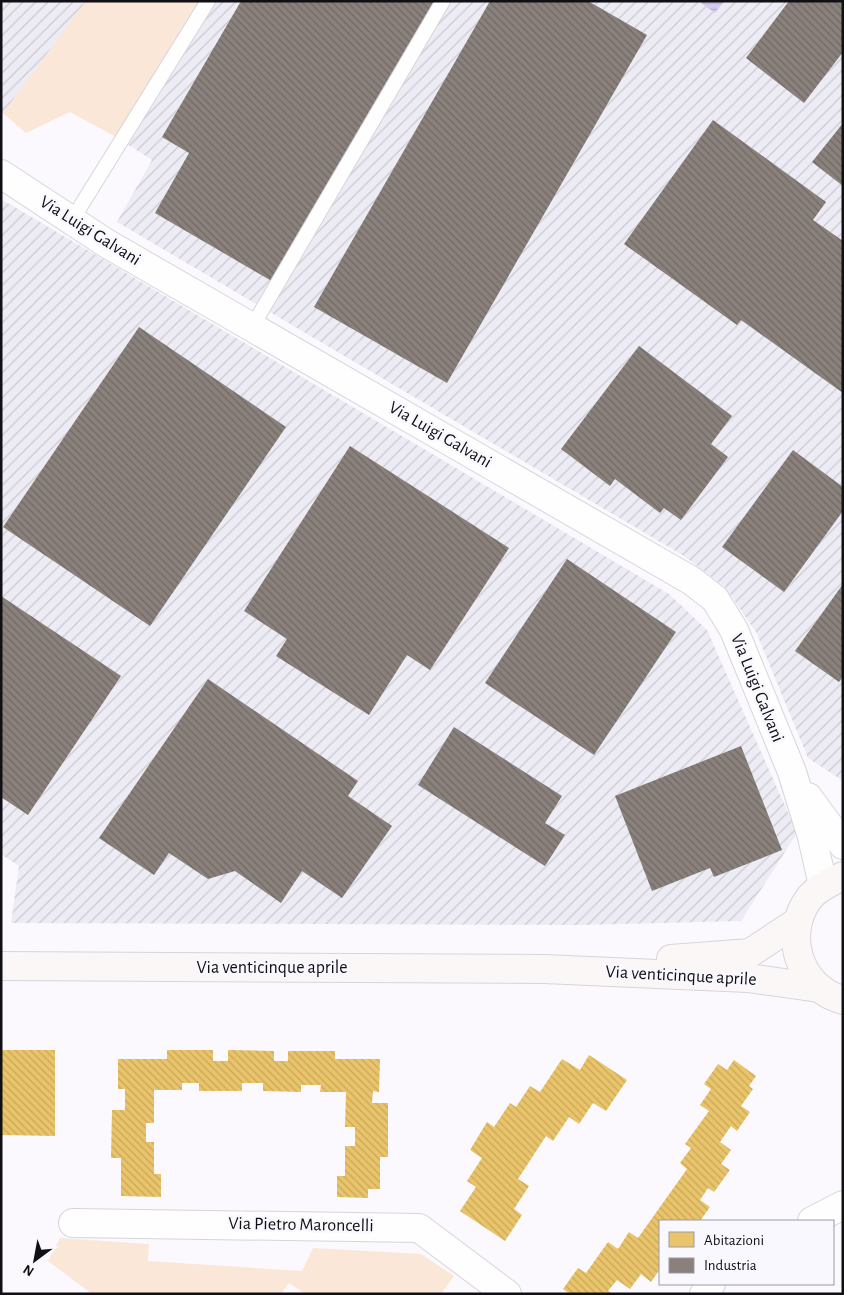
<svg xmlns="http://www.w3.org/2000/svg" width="844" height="1295" font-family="'Alegreya Sans',sans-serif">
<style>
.industrial{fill:url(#industrial-furrows)}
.green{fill:#fae7d7}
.water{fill:url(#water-rules)}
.homes{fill:url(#homes-back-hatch)}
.industry{fill:url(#industry-back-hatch)}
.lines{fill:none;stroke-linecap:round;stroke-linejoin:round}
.lane-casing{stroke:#d6d5da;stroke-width:16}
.street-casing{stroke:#d6d5da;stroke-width:30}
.secondary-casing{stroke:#d6d5da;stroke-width:30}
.lane{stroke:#fefeff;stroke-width:14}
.street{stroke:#fefeff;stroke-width:28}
.secondary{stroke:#faf7f6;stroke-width:28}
.labels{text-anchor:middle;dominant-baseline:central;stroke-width:5;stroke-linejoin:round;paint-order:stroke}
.street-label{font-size:18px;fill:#100f14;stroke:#faf8ff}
</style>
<defs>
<pattern id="industrial-furrows" width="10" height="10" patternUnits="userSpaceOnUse" patternTransform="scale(1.25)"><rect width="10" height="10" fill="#edebf4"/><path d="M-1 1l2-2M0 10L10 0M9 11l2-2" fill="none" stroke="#cac8d0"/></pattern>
<pattern id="water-rules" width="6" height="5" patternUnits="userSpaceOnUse" patternTransform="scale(1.25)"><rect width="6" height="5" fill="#d5caf1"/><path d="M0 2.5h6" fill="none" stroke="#b6acce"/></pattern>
<pattern id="homes-back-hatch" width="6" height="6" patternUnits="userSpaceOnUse" patternTransform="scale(1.25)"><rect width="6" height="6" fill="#e9c46a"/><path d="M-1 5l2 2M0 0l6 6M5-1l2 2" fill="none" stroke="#c7a75b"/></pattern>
<pattern id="industry-back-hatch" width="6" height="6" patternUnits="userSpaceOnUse" patternTransform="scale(1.25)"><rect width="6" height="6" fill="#8a817c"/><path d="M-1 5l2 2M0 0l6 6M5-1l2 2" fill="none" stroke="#6f6864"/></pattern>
</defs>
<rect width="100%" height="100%" fill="#fbf9fe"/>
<g class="industrial">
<polygon points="1,1 86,1 1,116"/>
<polygon points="198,1 843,1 843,781 808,758 756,632 725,587 684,556 117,222 152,160 116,137"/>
<polygon points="1,199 669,594 707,630 797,833 741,921 580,925 11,923 19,866 1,854"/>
</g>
<g class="green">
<polygon points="86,1 198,1 116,137 70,112 26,133 3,113"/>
<polygon points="60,1238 149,1244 148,1261 302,1271 313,1248 421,1254 454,1276 441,1294 305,1294 289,1283 281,1294 92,1294 48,1261"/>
</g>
<polygon class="water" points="702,1 724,1 715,13 701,3"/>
<g class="homes">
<polygon points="1,1050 55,1050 55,1136 1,1135"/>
<polygon points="167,1050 213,1050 213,1061 228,1061 228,1050 274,1051 274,1061 288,1061 288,1051 335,1051 335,1059 380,1059 379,1092 373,1091 372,1103 388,1103 388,1157 380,1157 380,1189 368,1189 368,1198 337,1197 337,1176 345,1176 345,1146 355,1146 355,1127 345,1127 346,1092 320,1092 321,1085 301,1085 301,1092 263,1091 263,1083 242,1083 242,1091 199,1091 199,1083 182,1083 182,1090 154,1090 154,1123 146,1123 146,1142 154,1142 154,1174 161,1174 161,1197 121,1196 121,1158 111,1158 112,1110 125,1110 125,1089 118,1089 118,1059 167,1059"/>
<polygon points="589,1055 627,1080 606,1111 593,1103 579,1124 569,1117 553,1141 546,1136 518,1179 529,1186 514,1209 522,1215 505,1241 460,1211 476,1187 467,1181 482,1158 470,1150 487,1122 494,1127 510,1103 516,1107 530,1086 540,1092 562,1059 580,1070"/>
<polygon points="734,1060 756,1076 749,1086 753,1089 741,1106 750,1112 737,1131 731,1126 720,1142 731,1150 721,1164 730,1170 714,1192 708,1188 700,1200 710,1207 700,1221 660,1221 660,1252 658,1255 660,1257 660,1269 651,1282 641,1274 630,1289 617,1280 608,1291 612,1294 570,1294 563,1289 578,1268 586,1273 608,1242 618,1249 629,1232 638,1238 687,1169 680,1163 691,1148 685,1144 709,1111 700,1105 711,1089 704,1084 718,1064 727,1070"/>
</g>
<g class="industry">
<polygon points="241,1 439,1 275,283 155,213 189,153 162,137"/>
<polygon points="490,1 588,1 647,35 447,383 314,307"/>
<polygon points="789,1 843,1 843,52 804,103 746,58"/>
<polygon points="713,120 826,202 813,220 843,241 843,393 741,320 737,325 624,244"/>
<polygon points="843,123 843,186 812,162"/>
<polygon points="139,327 286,427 150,626 3,527"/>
<polygon points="639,346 732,416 711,444 728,457 681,520 664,508 660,513 615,479 610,486 561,449"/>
<polygon points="350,446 509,548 430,670 407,655 369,715 276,656 287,639 244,611"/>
<polygon points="793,450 843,487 843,511 784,592 722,547"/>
<polygon points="567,559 676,632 594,755 485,683"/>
<polygon points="843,584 843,677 839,682 795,651"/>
<polygon points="1,596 121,676 28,815 1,797"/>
<polygon points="208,679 358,781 348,796 392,826 342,898 302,871 281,903 235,871 208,879 169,853 154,875 99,838"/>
<polygon points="454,727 562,796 545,823 565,835 545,866 418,785"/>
<polygon points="741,746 782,850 714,877 710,868 652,891 615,796"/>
</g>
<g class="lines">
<defs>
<g id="lane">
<polyline points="72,220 208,1"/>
<polyline points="252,327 443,1"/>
</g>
<g id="street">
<polyline points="1,174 106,243 692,581 715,599 734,630 792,772 812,837 823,885"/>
<polyline points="808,797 843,845"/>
<polyline points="812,1221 843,1205"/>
<polyline points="73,1223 419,1228 507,1294"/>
<polyline points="704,1294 711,1284"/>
</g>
<g id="secondary">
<path d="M843,876C831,882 819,887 810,897C782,933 798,988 843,1000"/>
<polyline points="671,959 750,953 797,922"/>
<polyline points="1,966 544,969 748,978 819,988"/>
</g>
</defs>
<use href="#lane" class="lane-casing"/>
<use href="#street" class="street-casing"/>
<use href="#secondary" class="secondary-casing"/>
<use href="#lane" class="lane"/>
<use href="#street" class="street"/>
<use href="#secondary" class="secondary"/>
</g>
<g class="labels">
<g class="street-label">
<text transform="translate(90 231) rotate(32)">Via Luigi Galvani</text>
<text transform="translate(440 435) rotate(30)">Via Luigi Galvani</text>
<text transform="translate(757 688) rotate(68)">Via Luigi Galvani</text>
<text x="272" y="968">Via venticinque aprile</text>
<text transform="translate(681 976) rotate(3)">Via venticinque aprile</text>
<text transform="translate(301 1225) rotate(1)">Via Pietro Maroncelli</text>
</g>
</g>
<rect width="844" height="1295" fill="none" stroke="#100f14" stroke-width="5"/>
<rect x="659" y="1220" width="175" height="65" fill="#faf8ff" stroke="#9c9ba1"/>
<rect x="669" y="1232" width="25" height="15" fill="#e9c46a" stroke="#9c9ba1"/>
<text x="704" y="1245" font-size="15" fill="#100f14">Abitazioni</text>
<rect x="669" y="1258" width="25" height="15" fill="#8a817c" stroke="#9c9ba1"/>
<text x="704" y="1270" font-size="15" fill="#100f14">Industria</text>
<g transform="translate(35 1260) rotate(212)" stroke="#faf8ff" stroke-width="4" paint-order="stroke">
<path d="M0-4L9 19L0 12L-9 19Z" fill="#100f14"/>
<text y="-8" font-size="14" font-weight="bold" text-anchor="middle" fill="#100f14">N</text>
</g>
</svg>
